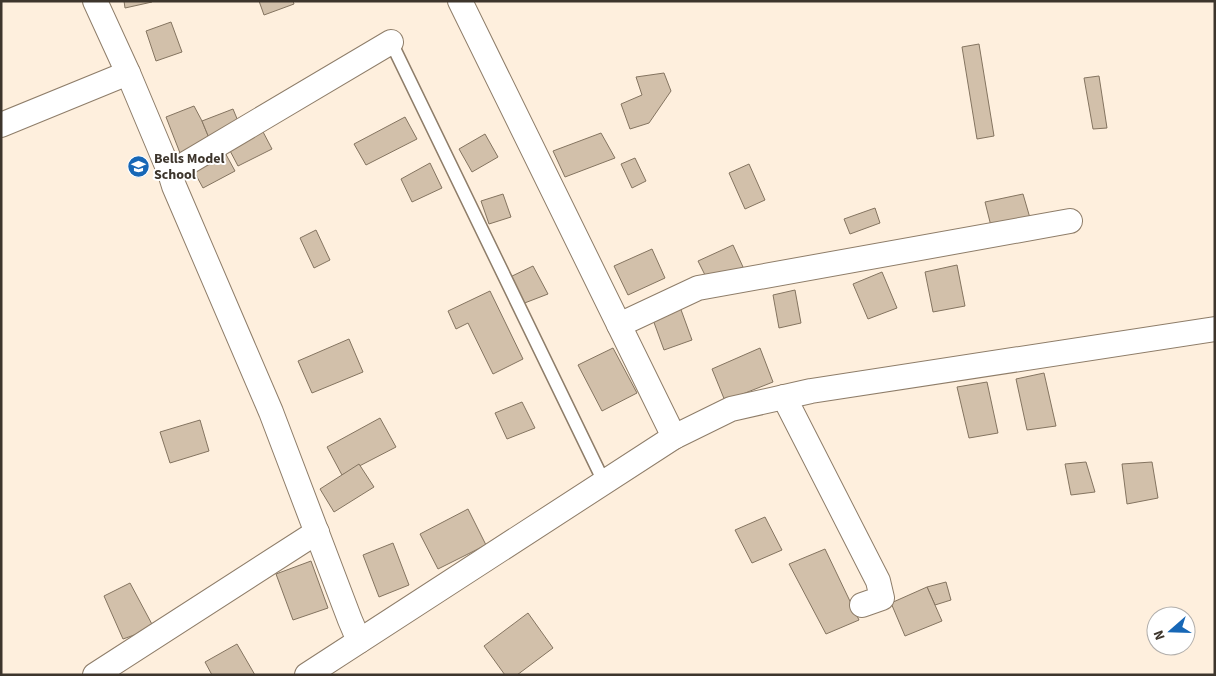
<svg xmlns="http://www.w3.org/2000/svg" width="1216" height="676" font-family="'Source Sans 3',sans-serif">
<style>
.building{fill:#d2c0aa;stroke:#847460}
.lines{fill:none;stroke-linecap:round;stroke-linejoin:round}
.service-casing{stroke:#8e7d69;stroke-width:15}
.minor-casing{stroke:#8e7d69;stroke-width:26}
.service{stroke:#fff;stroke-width:12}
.minor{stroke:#fff;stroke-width:24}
.labels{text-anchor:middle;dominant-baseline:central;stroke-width:4;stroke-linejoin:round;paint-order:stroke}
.poi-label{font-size:14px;font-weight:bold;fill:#3d352c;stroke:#fff;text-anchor:start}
</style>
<rect width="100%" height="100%" fill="#feefdd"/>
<g class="building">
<polygon points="124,1 152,1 152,2 125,8"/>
<polygon points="259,1 293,1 294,4 264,15"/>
<polygon points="171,22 182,52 156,61 146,31"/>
<polygon points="979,44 994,136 977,139 962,47"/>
<polygon points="664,73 671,91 649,123 630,129 621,104 642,95 636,77"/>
<polygon points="1099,76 1107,128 1093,129 1084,78"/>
<polygon points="194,106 202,121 209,138 180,153 166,117"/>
<polygon points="233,109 240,126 209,138 202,121"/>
<polygon points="405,117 417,139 366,165 354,144"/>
<polygon points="261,128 272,149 238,166 227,145"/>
<polygon points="601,133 615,158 565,177 553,151"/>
<polygon points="485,134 498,157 472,172 459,149"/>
<polygon points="223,149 235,171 203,188 191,166"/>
<polygon points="635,158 646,181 632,188 621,164"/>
<polygon points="430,163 442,188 412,202 401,179"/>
<polygon points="749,164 765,200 745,209 729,173"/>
<polygon points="503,194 511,217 489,224 481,201"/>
<polygon points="1023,194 1030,218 991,226 985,202"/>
<polygon points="875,208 880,223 850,234 844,219"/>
<polygon points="316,230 330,260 314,268 300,238"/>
<polygon points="733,245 743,267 709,283 698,261"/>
<polygon points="652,249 665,278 628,295 614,266"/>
<polygon points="957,265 965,306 933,312 925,272"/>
<polygon points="533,266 548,294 522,304 508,278"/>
<polygon points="882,272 897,308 868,319 853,284"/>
<polygon points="795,290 801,323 779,328 773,295"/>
<polygon points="490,291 523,359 493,374 468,323 456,329 448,311"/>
<polygon points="680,307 692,340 664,350 652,317"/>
<polygon points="349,339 363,372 312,393 298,361"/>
<polygon points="613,348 637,393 602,411 578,365"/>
<polygon points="760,348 773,382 725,401 712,369"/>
<polygon points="1044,373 1056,426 1027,430 1016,379"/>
<polygon points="987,382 998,433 969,438 957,387"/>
<polygon points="522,402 535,428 507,439 495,413"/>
<polygon points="380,418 396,447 342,475 327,447"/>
<polygon points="200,420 209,451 170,463 160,432"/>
<polygon points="1086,462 1095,492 1071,495 1065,464"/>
<polygon points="1152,462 1158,498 1127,504 1122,464"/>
<polygon points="359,464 374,487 334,512 320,489"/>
<polygon points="468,509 486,545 438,569 420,534"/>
<polygon points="765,517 782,550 752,563 735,530"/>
<polygon points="393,543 409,585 379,597 363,555"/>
<polygon points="825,549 859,620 826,634 789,564"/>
<polygon points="311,561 328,608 293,620 276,574"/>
<polygon points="946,582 951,600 935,605 927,587"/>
<polygon points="130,583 154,628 123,639 104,596"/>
<polygon points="927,587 942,621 905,636 891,603"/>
<polygon points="528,613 553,648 517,675 505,675 484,646"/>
<polygon points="237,644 255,675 212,675 205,662"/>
</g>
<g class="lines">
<defs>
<polyline id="service" points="391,42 604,482"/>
<g id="minor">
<polyline points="95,1 128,73 170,173 174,186 271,412 350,620 359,641"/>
<polyline points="460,1 674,437"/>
<polyline points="1,125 128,73"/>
<polyline points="170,173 391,42"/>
<polyline points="619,325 698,288 1070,221"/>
<polyline points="784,397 878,581 882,598 862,605"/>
<polyline points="95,675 317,532"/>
<polyline points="307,675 674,437 731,409 811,391 1215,329"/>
</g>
</defs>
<use href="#service" class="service-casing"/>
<use href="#minor" class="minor-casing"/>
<use href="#service" class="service"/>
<use href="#minor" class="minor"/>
</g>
<defs>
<symbol id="school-disc" viewBox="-11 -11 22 22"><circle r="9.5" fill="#1767b6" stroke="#fff"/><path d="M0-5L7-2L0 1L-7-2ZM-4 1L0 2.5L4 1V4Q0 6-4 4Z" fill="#fff"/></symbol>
</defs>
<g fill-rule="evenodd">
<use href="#school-disc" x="126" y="154" width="25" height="25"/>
</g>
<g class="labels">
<g class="poi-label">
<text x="154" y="159">Bells Model<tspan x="154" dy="16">School</tspan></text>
</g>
</g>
<rect width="1216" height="676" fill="none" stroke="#3d352c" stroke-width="5"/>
<g transform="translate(1171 631) rotate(250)"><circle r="24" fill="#ffffff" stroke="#b1aeab"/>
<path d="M0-4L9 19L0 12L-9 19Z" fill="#1767b6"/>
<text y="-8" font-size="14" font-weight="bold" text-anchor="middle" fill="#3d352c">N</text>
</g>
</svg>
